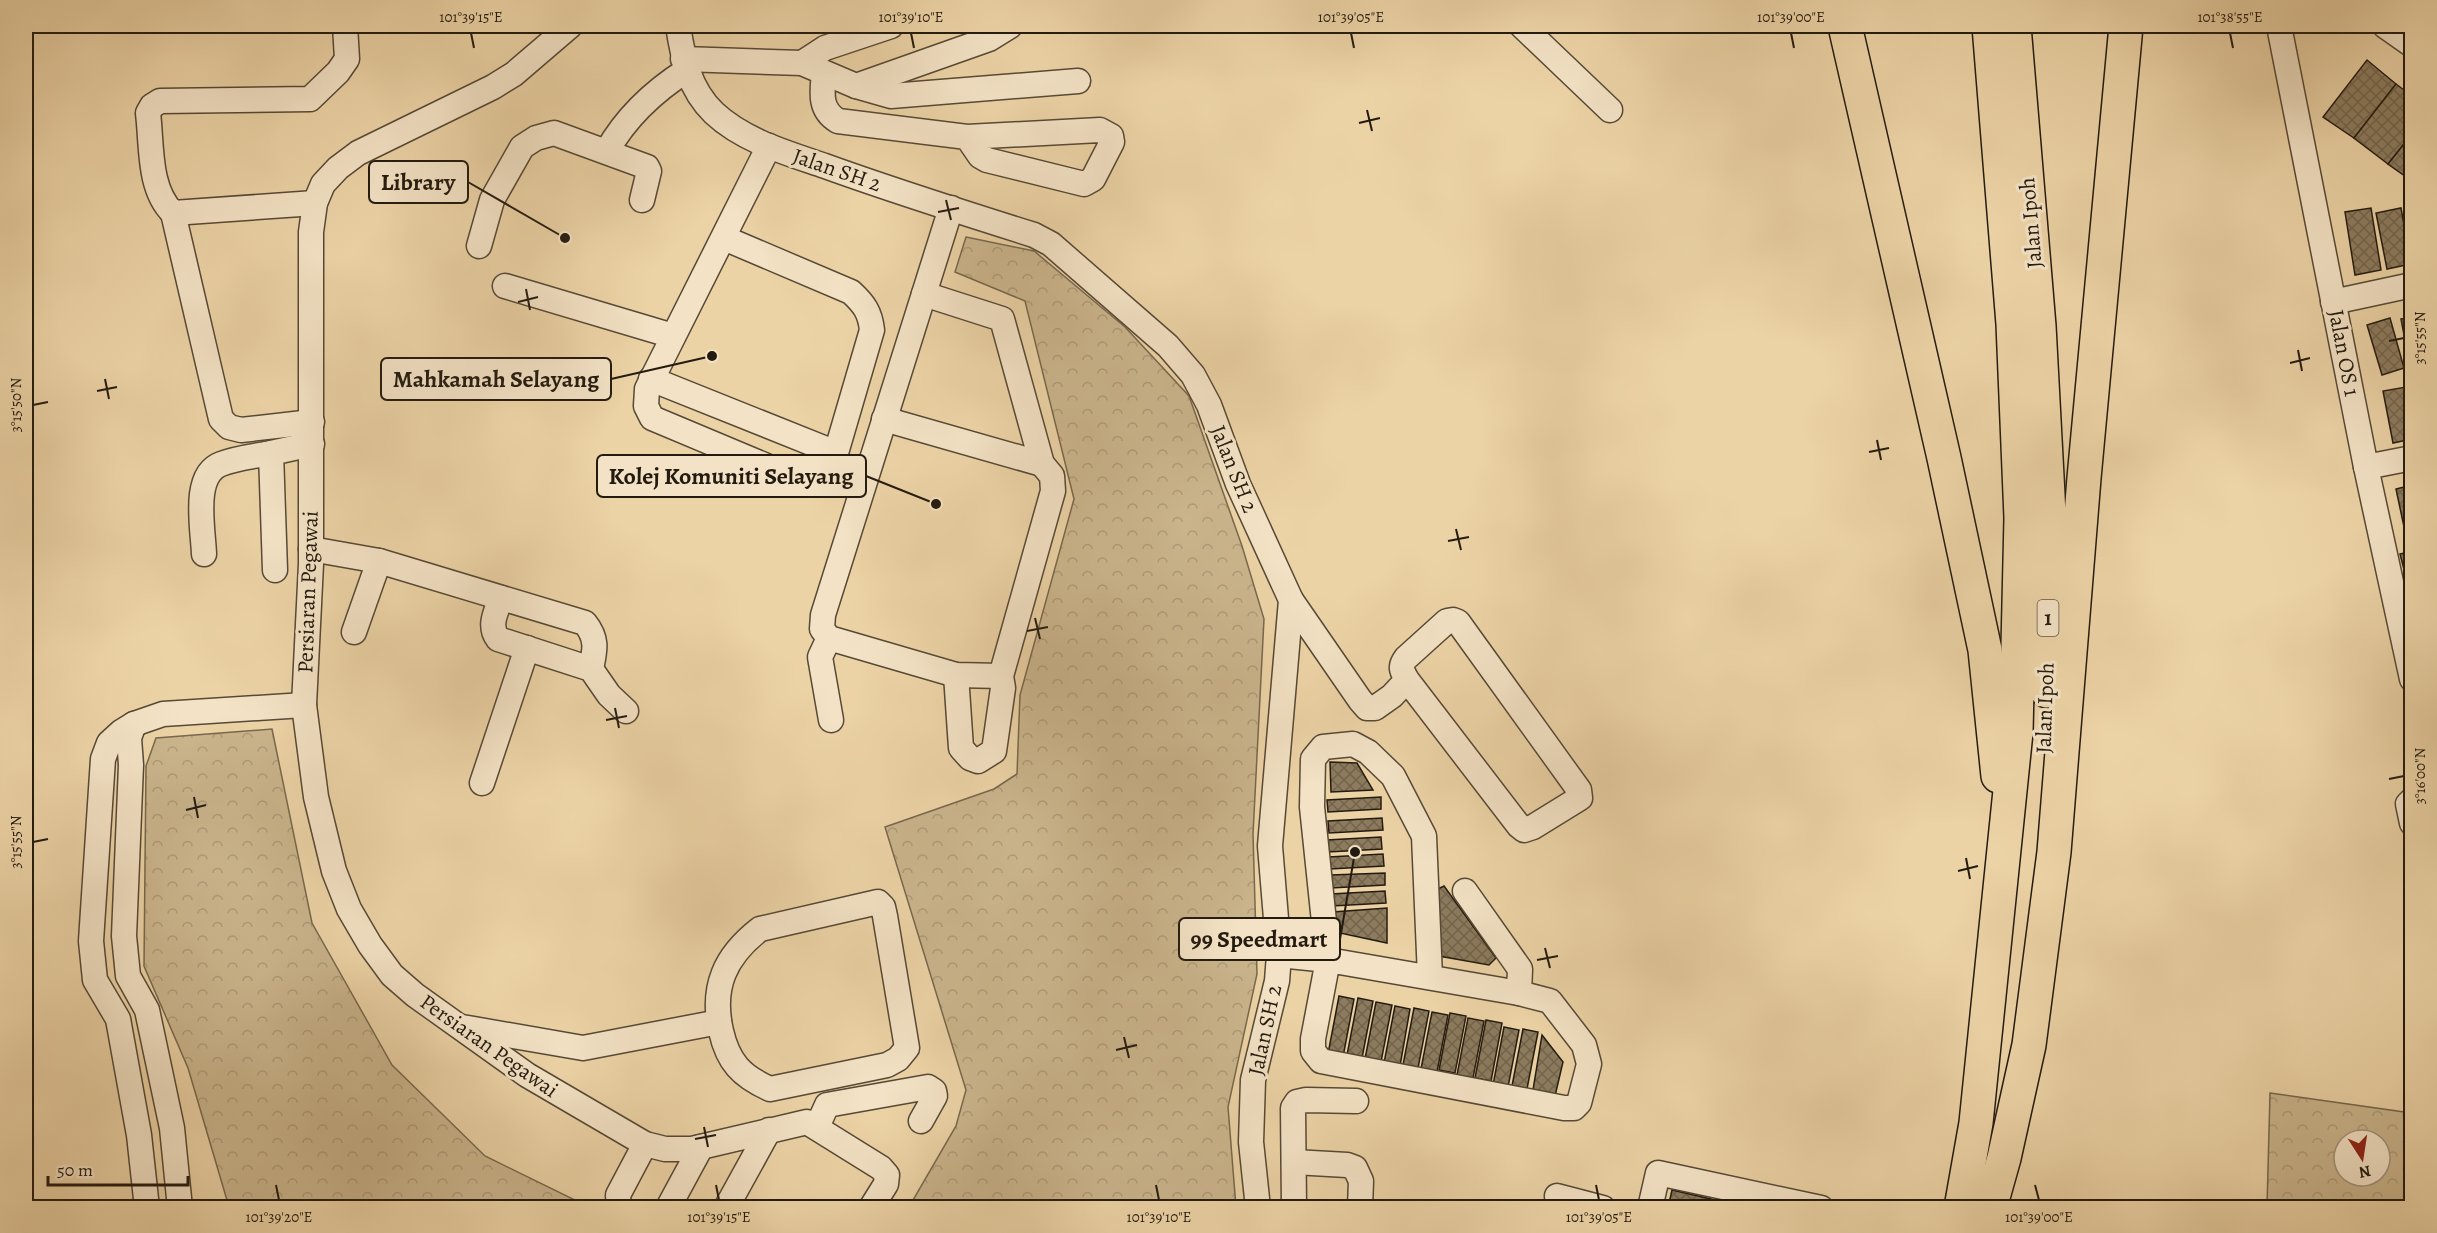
<svg xmlns="http://www.w3.org/2000/svg" width="2437" height="1233" font-family="Alegreya,serif">
<style>
.forest{fill:url(#forest-crowns);stroke:#77684e;stroke-width:1.5;fill-rule:evenodd}
.building{fill:url(#building-cross-hatch);stroke:#241b10;stroke-width:1.5}
.lines{fill:none;stroke-linecap:round;stroke-linejoin:round}
.minor-casing{stroke:#564936;stroke-width:27}
.highway-casing{stroke:#241b10;stroke-width:36}
.minor{stroke:#f3e2c5;stroke-width:24}
.highway{stroke:#ecd3a6;stroke-width:33}
.ticks{fill:none;stroke:#241b10;stroke-width:2}
.labels{text-anchor:middle;dominant-baseline:central;stroke-width:6;stroke-linejoin:round;paint-order:stroke}
.shield{fill:#f3e2c5;stroke:#625746;stroke-width:1.5}
.shield-label{font-size:21px;font-weight:bold;fill:#241b10}
.street-label{font-size:22px;fill:#241b10;stroke:#f3e2c5}
.leader{fill:none;stroke:#241b10;stroke-width:2}
.callout-dot{fill:#241b10;stroke:#f3e2c5;stroke-width:2}
.callout{fill:#f3e2c5;stroke:#241b10;stroke-width:2}
.callout-label{font-size:24px;text-anchor:middle;font-weight:bold;fill:#241b10}
.neatline{fill:none;stroke:#241b10;stroke-width:2}
.ticks-label{font-size:15px;text-anchor:middle;fill:#241b10}
</style>
<defs>
<pattern id="forest-crowns" width="20" height="18" patternUnits="userSpaceOnUse" patternTransform="scale(1.5)"><rect width="20" height="18" fill="#cab48c"/><path d="M2 6a3 3 0 1 1 6 0M12 15a3 3 0 1 1 6 0" fill="none" stroke="#ad9a78"/></pattern>
<pattern id="building-cross-hatch" width="8" height="8" patternUnits="userSpaceOnUse" patternTransform="scale(1.5)"><rect width="8" height="8" fill="#8c7b5e"/><path d="M0 0l8 8M0 8l8-8" fill="none" stroke="#72644c"/></pattern>
</defs>
<rect width="100%" height="100%" fill="#ecd3a6"/>
<filter id="stains"><feTurbulence type="fractalNoise" baseFrequency=".00333" numOctaves="4"/><feColorMatrix values="0 0 0 0 .2 0 0 0 0 .09 0 0 0 0 .02 0 0 0 .5 -.17"/></filter>
<radialGradient id="worn" r=".72"><stop offset=".6" stop-color="#630" stop-opacity="0"/><stop offset="1" stop-color="#630" stop-opacity=".3"/></radialGradient>
<g class="forest">
<polygon points="966,237 1034,251 1125,327 1189,396 1242,546 1264,619 1253,834 1257,974 1228,1107 1236,1207 909,1207 956,1126 966,1090 885,827 994,789 1017,774 1020,695 1074,499 1025,301 955,272"/>
<polygon points="272,729 312,923 392,1065 485,1156 577,1201 580,1207 229,1207 188,1068 144,966 146,766 156,738"/>
<path d="M2270,1093L2411,1113V1207H2267ZM2344,1140H2380V1176H2344Z"/>
</g>
<g class="building">
<polygon points="2367,60 2396,84 2354,138 2323,117"/>
<polygon points="2396,84 2412,96 2412,134 2388,164 2354,138"/>
<polygon points="2412,134 2412,181 2388,164"/>
<polygon points="2371,208 2381,270 2355,275 2345,212"/>
<polygon points="2401,208 2411,264 2387,269 2376,213"/>
<polygon points="2390,318 2404,368 2382,375 2367,325"/>
<polygon points="2412,318 2412,367 2410,367 2401,319"/>
<polygon points="2406,387 2412,417 2412,439 2393,443 2383,391"/>
<polygon points="2412,485 2412,540 2407,541 2396,489"/>
<polygon points="2412,551 2412,600 2400,554"/>
<polygon points="1330,762 1357,763 1373,790 1331,792"/>
<polygon points="1381,797 1381,809 1328,812 1327,800"/>
<polygon points="1382,818 1383,830 1329,833 1328,821"/>
<polygon points="1381,837 1382,849 1328,852 1327,840"/>
<polygon points="1383,854 1384,866 1330,869 1329,857"/>
<polygon points="1385,873 1385,885 1331,888 1331,875"/>
<polygon points="1444,886 1496,958 1489,965 1439,956 1438,889"/>
<polygon points="1385,891 1386,903 1332,906 1331,894"/>
<polygon points="1387,908 1387,943 1335,932 1333,912"/>
<polygon points="1339,996 1354,999 1343,1057 1328,1054"/>
<polygon points="1358,998 1373,1001 1362,1058 1347,1055"/>
<polygon points="1376,1002 1392,1005 1381,1062 1365,1059"/>
<polygon points="1395,1006 1410,1009 1400,1066 1384,1063"/>
<polygon points="1414,1008 1429,1011 1418,1068 1403,1065"/>
<polygon points="1432,1012 1448,1015 1437,1072 1421,1069"/>
<polygon points="1450,1013 1466,1016 1455,1073 1439,1070"/>
<polygon points="1468,1018 1484,1021 1473,1078 1457,1075"/>
<polygon points="1486,1020 1502,1023 1491,1081 1475,1078"/>
<polygon points="1504,1027 1519,1030 1508,1087 1493,1085"/>
<polygon points="1523,1029 1538,1032 1527,1089 1512,1086"/>
<polygon points="1542,1035 1563,1062 1555,1096 1533,1090"/>
<polygon points="1672,1190 1750,1208 1668,1208"/>
</g>
<g class="lines">
<defs>
<g id="minor">
<polyline points="570,26 514,74 493,87 358,153 338,168 323,184 315,203 311,232 311,564 304,705 316,797 334,871 349,909 370,945 392,975 415,995 527,1075 645,1144 665,1149 692,1149 807,1122 881,1168 887,1175 886,1184 871,1208"/>
<path d="M678,26C683,58 689,89 714,113C744,141 787,153 825,166C894,191 964,213 1034,235L1051,244L1168,346L1193,375L1209,405L1238,484L1291,600L1270,846L1279,955L1277,981L1253,1080L1251,1142L1258,1208"/>
<polyline points="1522,26 1610,110"/>
<polyline points="2279,26 2366,467 2412,679"/>
<polyline points="2385,26 2412,45"/>
<polyline points="683,59 802,63 856,86 989,39 1010,26"/>
<polyline points="802,63 825,48 891,26"/>
<path d="M824,73C822,92 819,110 838,121L967,137L1100,130L1111,136L1112,142L1093,179L1084,184L987,160L980,156L967,137"/>
<polyline points="856,86 891,96 1078,81"/>
<path d="M607,151C626,117 654,91 687,70"/>
<path d="M315,203L173,213C148,189 152,145 148,113L152,106L160,101L310,99L338,72L347,59L345,26"/>
<polyline points="951,208 823,615 822,629 829,638 956,675 1001,676"/>
<polyline points="173,213 221,419 229,427 241,430 312,422"/>
<path d="M724,238L851,292C864,304 870,312 872,330L836,453L824,476L818,481L807,483L652,418L646,406L647,389L769,146"/>
<polyline points="479,246 492,200 522,147 536,138 554,133 647,167 649,171 642,200"/>
<polyline points="505,286 673,336"/>
<polyline points="924,294 1002,319 1042,464 1052,476 1053,491 1001,676 1003,688 994,751 978,761 970,758 961,748 956,675"/>
<polyline points="2333,302 2412,285"/>
<polyline points="651,379 836,453"/>
<polyline points="884,419 1042,464"/>
<polyline points="2366,467 2412,458"/>
<path d="M311,549L379,561L585,623C598,639 595,650 591,669"/>
<path d="M204,554C203,528 192,475 221,464C236,458 255,456 271,453"/>
<polyline points="275,570 271,453 312,444"/>
<path d="M501,598C496,612 488,626 498,639L591,669L609,695L626,711"/>
<path d="M1291,600L1360,700L1367,708H1375L1392,696L1407,680C1402,671 1399,667 1406,658L1447,621L1453,620L1458,622L1579,790L1580,798L1533,827L1524,830L1519,826L1407,680"/>
<polyline points="354,632 379,561"/>
<polyline points="829,638 820,657 831,720"/>
<polyline points="134,724 129,738 131,765 124,936 128,976 147,1010 172,1128 180,1208"/>
<polyline points="482,783 527,648"/>
<polyline points="2412,800 2408,804 2412,823"/>
<polyline points="1465,891 1520,969 1519,993"/>
<path d="M878,902L883,907L885,916L907,1048L898,1059L887,1065L770,1089C741,1076 728,1062 721,1031C711,987 725,956 760,929Z"/>
<polyline points="1279,955 1328,960 1519,993 1550,1001 1584,1045 1589,1064 1579,1103 1574,1108 1564,1108 1321,1061 1313,1051 1313,1039 1328,960 1312,807 1313,759 1323,747 1353,744 1368,752 1393,776 1424,836 1430,977"/>
<polyline points="462,1027 583,1048 719,1022"/>
<polyline points="817,1127 827,1105 928,1087 934,1091 935,1096 921,1121"/>
<polyline points="1294,1162 1347,1165 1355,1168 1361,1181 1360,1208"/>
<polyline points="1557,1196 1603,1208"/>
<polyline points="147,1208 139,1135 118,1019 95,980 91,941 103,759 109,743 121,732 134,724 163,714 304,705"/>
<polyline points="619,1208 618,1195 645,1144"/>
<polyline points="668,1208 701,1147"/>
<polyline points="726,1208 769,1130"/>
<polyline points="1294,1208 1293,1108 1297,1102 1306,1100 1356,1101"/>
<polyline points="1650,1208 1658,1173 1821,1208"/>
</g>
<g id="highway">
<polyline points="1845,26 1944,458 1985,650 1998,776"/>
<polyline points="2014,26 2039,326 2049,514 2047,691"/>
<polyline points="1961,1208 1976,1123 2016,732 2021,518 2013,324 1989,26"/>
<polyline points="1990,1208 2004,1158 2029,1045 2054,852 2084,478 2126,26"/>
</g>
</defs>
<use href="#minor" class="minor-casing"/>
<use href="#highway" class="highway-casing"/>
<use href="#minor" class="minor"/>
<use href="#highway" class="highway"/>
</g>
<path class="ticks" d="M471,33L474,48M911,33L914,48M1351,33L1354,48M1791,33L1794,48M2230,33L2233,48M1367,110L1372,131M1359,123L1380,118M946,200L951,220M938,212L959,208M526,289L530,310M518,302L538,297M2389,341L2404,338M2298,350L2302,371M2290,363L2310,358M105,379L109,399M97,391L117,387M33,405L48,402M1877,440L1881,460M1869,452L1889,448M1456,529L1461,550M1448,541L1469,537M1035,618L1040,639M1027,631L1048,627M615,708L619,728M606,720L627,716M2389,779L2404,776M194,797L198,818M186,810L206,805M33,842L48,839M1966,858L1970,879M1958,871L1978,866M1545,948L1550,968M1537,960L1558,956M1124,1037L1129,1058M1116,1050L1137,1045M704,1127L708,1147M695,1139L716,1135M276,1185L279,1200M716,1185L719,1200M1156,1185L1159,1200M1596,1185L1599,1200M2035,1185L2039,1200"/>
<g class="labels">
<rect class="shield" x="2037.5" y="600" width="21" height="36" rx="4.5"/>
<g class="shield-label">
<text x="2048" y="618">1</text>
</g>
<g class="street-label">
<text transform="translate(837 170) rotate(19)">Jalan SH 2</text>
<text transform="translate(2031 223) rotate(-95)">Jalan Ipoh</text>
<text transform="translate(2344 353) rotate(79)">Jalan OS 1</text>
<text transform="translate(1234 469) rotate(68)">Jalan SH 2</text>
<text transform="translate(308 592) rotate(-88)">Persiaran Pegawai</text>
<text transform="translate(2045 708) rotate(-88)">Jalan Ipoh</text>
<text transform="translate(1265 1030) rotate(-78)">Jalan SH 2</text>
<text transform="translate(489 1046) rotate(35)">Persiaran Pegawai</text>
</g>
</g>
<path class="leader" d="M565 238L468 182M712 356L611 379M936 504L866 476M1355 852L1340 939"/>
<g class="callout-dot">
<circle cx="565" cy="238" r="6"/>
<circle cx="712" cy="356" r="6"/>
<circle cx="936" cy="504" r="6"/>
<circle cx="1355" cy="852" r="6"/>
</g>
<g class="callout">
<rect x="369" y="161" width="99" height="42" rx="6"/>
<rect x="381" y="358" width="230" height="42" rx="6"/>
<rect x="597" y="455" width="269" height="42" rx="6"/>
<rect x="1179" y="918" width="161" height="42" rx="6"/>
</g>
<g class="callout-label">
<text x="418" y="190">Library</text>
<text x="496" y="387">Mahkamah Selayang</text>
<text x="731" y="484">Kolej Komuniti Selayang</text>
<text x="1259" y="947">99 Speedmart</text>
</g>
<rect width="2437" height="1233" fill="none" stroke="#ecd3a6" stroke-width="66"/>
<g transform="translate(2362 1158) rotate(168)"><circle r="28" fill="#f3e2c5" stroke="#a0927d" stroke-width="1.5"/>
<path d="M0-4.5L10 22L0 15L-10 22Z" fill="#8f2418"/>
<text y="-9" font-size="16" font-weight="bold" text-anchor="middle" fill="#241b10">N</text>
</g>
<path d="M48 1176v9h140v-9" fill="none" stroke="#241b10" stroke-width="3"/>
<text x="57" y="1176" font-size="18" fill="#241b10" stroke="#f3e2c5" stroke-width="4.5" paint-order="stroke">50 m</text>
<rect x="33" y="33" width="2371" height="1167" class="neatline"/>
<g class="ticks-label">
<text x="471" y="22">101°39'15"E</text>
<text x="911" y="22">101°39'10"E</text>
<text x="1351" y="22">101°39'05"E</text>
<text x="1791" y="22">101°39'00"E</text>
<text x="2230" y="22">101°38'55"E</text>
<text transform="translate(2420 338) rotate(-90)" y="5">3°15'55"N</text>
<text transform="translate(16 405) rotate(-90)" y="5">3°15'50"N</text>
<text transform="translate(2420 776) rotate(-90)" y="5">3°16'00"N</text>
<text transform="translate(16 842) rotate(-90)" y="5">3°15'55"N</text>
<text x="279" y="1222">101°39'20"E</text>
<text x="719" y="1222">101°39'15"E</text>
<text x="1159" y="1222">101°39'10"E</text>
<text x="1599" y="1222">101°39'05"E</text>
<text x="2039" y="1222">101°39'00"E</text>
</g>
<rect width="100%" height="100%" filter="url(#stains)"/>
<rect width="100%" height="100%" fill="url(#worn)"/>
</svg>
